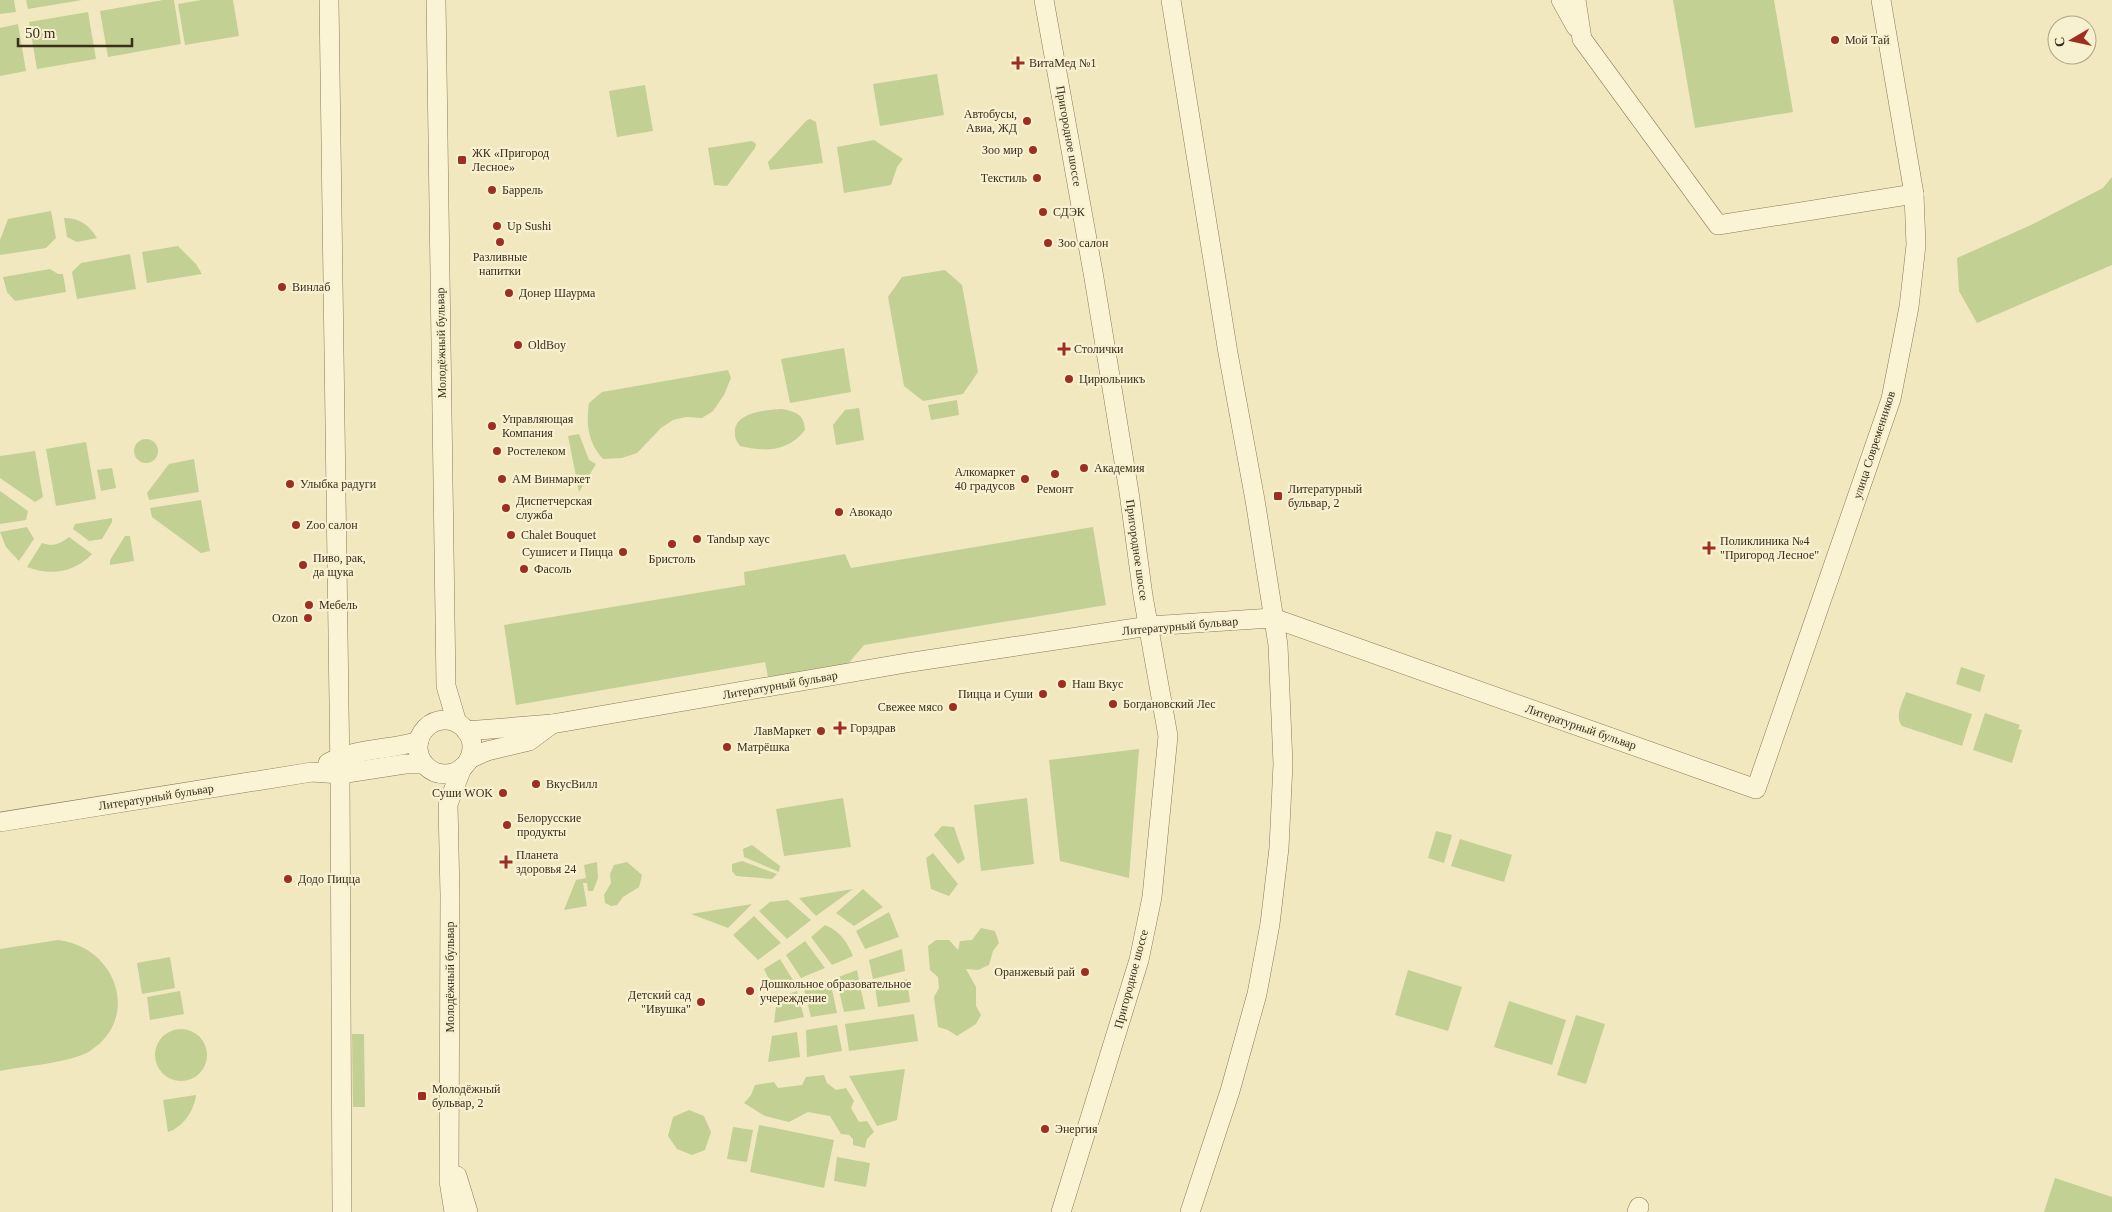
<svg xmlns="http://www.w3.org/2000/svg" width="2112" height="1212" font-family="'Times New Roman',serif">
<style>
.green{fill:#c3d093}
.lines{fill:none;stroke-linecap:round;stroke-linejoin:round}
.minor-casing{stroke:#8c7856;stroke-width:20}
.minor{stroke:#fbf4d4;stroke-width:19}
.poi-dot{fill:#9f2e22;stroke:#f8f1d0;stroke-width:2}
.labels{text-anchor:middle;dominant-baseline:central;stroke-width:4.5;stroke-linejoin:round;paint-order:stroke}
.poi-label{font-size:12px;fill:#3a2e1c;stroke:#f8f1d0;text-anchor:start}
.street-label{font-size:12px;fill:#3a2e1c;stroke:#f8f1d0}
</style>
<rect width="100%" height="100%" fill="#f1e8c0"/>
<g class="green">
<polygon points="0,0 14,0 16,12 0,14"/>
<polygon points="26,0 82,0 28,9"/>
<polygon points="163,0 174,0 181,44 108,57 100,11"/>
<polygon points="201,0 233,0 239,36 185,45 178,4"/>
<polygon points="1673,0 1774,0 1793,112 1695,128"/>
<polygon points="88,12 96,59 37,69 29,22"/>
<polygon points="18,24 26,71 0,76 0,28"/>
<polygon points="937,74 944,115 880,126 873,84"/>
<polygon points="645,85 653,131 617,137 609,91"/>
<polygon points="810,119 816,122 823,163 770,170 768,162 807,120"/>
<polygon points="874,140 903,159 897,167 891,185 844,193 837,147"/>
<polygon points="752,141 756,144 755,148 727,186 714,185 708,148"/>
<polygon points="2112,177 2112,265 1977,323 1959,291 1957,258 2031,225 2103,188"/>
<polygon points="51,211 56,238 46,248 0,255 0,240 8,219"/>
<path d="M64,218C80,218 89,225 97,238L77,242L67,237Z"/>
<polygon points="178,246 196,264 202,274 147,283 142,252"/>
<polygon points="130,254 136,289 77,299 72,272 81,263"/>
<polygon points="50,269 58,274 63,274 66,292 15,301 7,292 3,277"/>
<polygon points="945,270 962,285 978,372 963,394 923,401 904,386 888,297 902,277"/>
<polygon points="844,348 851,392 790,403 781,359"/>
<path d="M728,370L731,378L724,395L713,411L702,418L686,417L673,420L661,428L637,453L622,458L603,459C588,442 586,425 589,403L602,392Z"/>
<polygon points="957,400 959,415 931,420 928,405"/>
<polygon points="859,408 864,440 836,445 833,425 845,410"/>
<path d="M782,409C796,412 804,414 805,430C788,452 765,452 740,446C738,443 735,439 735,435C732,412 766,410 782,409Z"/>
<polygon points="579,434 589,460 596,464 579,492 568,436"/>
<circle cx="146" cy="451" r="12"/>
<polygon points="86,442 96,499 56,506 46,449"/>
<polygon points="35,451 43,497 35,502 0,478 0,456"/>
<polygon points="194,459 199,492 149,500 147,493 169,464"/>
<polygon points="112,468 116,488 101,491 97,470"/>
<polygon points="0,491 28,511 26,520 0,524"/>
<polygon points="201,500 210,551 201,553 152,517 150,508"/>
<polygon points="112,518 112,522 102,539 89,541 73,529 75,524"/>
<polygon points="27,527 34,539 19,561 6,547 0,532"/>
<polygon points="1093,527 1106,605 864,645 847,665 768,677 765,662 516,705 504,625 745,585 744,572 845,554 851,568"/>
<polygon points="125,536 130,536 134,561 110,565 110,560"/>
<path d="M69,537L92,554C74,573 50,576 27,567L42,543C53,547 60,544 69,537Z"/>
<polygon points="1961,667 1985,675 1980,692 1956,684"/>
<path d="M1906,692L1972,714L1962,746L1902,726C1894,716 1903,702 1906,692Z"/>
<polygon points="1985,713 2020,725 2018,729 2022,730 2012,763 1973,750"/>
<polygon points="1139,749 1129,878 1060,861 1049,760"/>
<polygon points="843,798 851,847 784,856 776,809"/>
<polygon points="1027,798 1034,864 981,871 974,805"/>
<polygon points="942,826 954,827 965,859 958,864 934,835"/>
<polygon points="1436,831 1452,835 1444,863 1428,858"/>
<polygon points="1460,839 1512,855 1504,882 1451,866"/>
<polygon points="752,845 780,866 779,872 744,857 743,849"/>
<polygon points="933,853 958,884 949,896 931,889 926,858"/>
<polygon points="742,861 777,874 772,879 736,876 732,871 732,864"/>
<polygon points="597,862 598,878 593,891 588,891 587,883 583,883 587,906 564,910 576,880 586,878 584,865"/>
<polygon points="627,862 642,875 639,887 623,897 617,905 611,906 605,903 604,895 611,883 610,874 614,865"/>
<polygon points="853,889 816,916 799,898"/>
<polygon points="863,889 883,907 854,926 836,913"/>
<polygon points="788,900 811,920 787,939 759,911 770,902"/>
<polygon points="752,904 728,928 691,914"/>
<polygon points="889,912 899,937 865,949 856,931"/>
<polygon points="754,916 781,943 758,960 733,935"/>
<path d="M825,925C840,931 847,942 853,956L832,965L811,937Z"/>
<polygon points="981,928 995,931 999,943 993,951 989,965 978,970 966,969 976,987 976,1006 981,1015 976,1024 957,1036 948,1030 938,1027 934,997 939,988 938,977 930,970 928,946 936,940 949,940 958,950 960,941 972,940"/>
<path d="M58,940C117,947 141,1018 90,1051C71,1063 23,1066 0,1071V949Z"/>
<polygon points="805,941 825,968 801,978 786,955"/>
<polygon points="902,949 905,971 873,979 869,960"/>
<polygon points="170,957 175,988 142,994 137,963"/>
<polygon points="780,959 793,980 773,988 764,969"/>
<polygon points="857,970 865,1009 844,1012 836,978"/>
<polygon points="1408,970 1462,987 1448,1031 1395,1015"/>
<polygon points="907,979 910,1002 878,1007 875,987"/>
<polygon points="830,980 837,1013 811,1017 804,989"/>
<polygon points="180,991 184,1014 150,1020 147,997"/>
<polygon points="797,991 804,1017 774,1023 777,998"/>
<polygon points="1509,1001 1566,1020 1552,1065 1494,1047"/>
<polygon points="914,1014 918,1041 849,1051 845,1024"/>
<polygon points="1576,1015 1605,1024 1586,1084 1557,1075"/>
<polygon points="837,1025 842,1051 807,1057 806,1030"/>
<circle cx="181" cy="1055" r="26"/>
<polygon points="797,1032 800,1057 768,1062 772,1036"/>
<polygon points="352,1034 364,1034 365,1107 353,1107"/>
<polygon points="905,1069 897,1120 877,1126 849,1076"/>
<polygon points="824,1075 827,1083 836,1090 846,1088 854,1101 851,1108 859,1122 867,1121 874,1132 867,1139 865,1148 853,1145 853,1139 849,1135 841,1134 830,1116 808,1112 789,1122 765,1116 744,1103 751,1095 755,1085 774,1082 778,1088 802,1085 806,1077"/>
<path d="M196,1095C194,1111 183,1127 168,1132L163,1100Z"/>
<polygon points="689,1110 704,1116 711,1132 705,1150 692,1155 677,1149 668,1136 673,1117"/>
<polygon points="759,1125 834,1140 824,1188 750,1172"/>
<polygon points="733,1127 753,1130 747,1162 727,1159"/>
<polygon points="837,1157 870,1163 866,1187 834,1181"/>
<polygon points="2055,1178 2112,1197 2112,1212 2044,1212"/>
</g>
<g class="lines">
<defs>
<g id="minor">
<polyline points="329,0 340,774 342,1212"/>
<polyline points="436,0 446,686 457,723"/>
<polyline points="1044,0 1094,278 1129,492 1143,596 1168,736 1152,897 1139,960 1061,1212"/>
<polyline points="1171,0 1228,353 1255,500 1278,645 1283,764 1279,848 1270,924 1257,994 1230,1091 1190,1212"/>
<polyline points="1561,0 1576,27"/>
<polyline points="1576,0 1582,39 1718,225 1914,194"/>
<circle cx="445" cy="747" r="27"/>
<polyline points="466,731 552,724 906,663 1149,626 1273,618 1756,789 1891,399 1909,307 1916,245 1914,194 1881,0"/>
<polyline points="469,759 487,751 529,741 552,724"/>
<path d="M328,763C355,748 390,750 419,741"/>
<polyline points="0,822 312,772 340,774 405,764 424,764"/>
<polyline points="457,1176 468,1212"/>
<polyline points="454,1212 449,1181 450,896 448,804 462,768"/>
<polyline points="1637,1212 1639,1207"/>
</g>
</defs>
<use href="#minor" class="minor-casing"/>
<use href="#minor" class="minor"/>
</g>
<g class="poi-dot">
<circle cx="1835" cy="40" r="5"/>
<path d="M1015.5 55.5h5v5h5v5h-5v5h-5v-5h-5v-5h5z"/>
<circle cx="1027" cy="121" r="5"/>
<circle cx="1033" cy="150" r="5"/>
<rect x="457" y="155" width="10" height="10" rx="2.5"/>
<circle cx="1037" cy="178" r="5"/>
<circle cx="492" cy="190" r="5"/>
<circle cx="1043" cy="212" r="5"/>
<circle cx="497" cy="226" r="5"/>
<circle cx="500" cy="242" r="5"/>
<circle cx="1048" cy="243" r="5"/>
<circle cx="282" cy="287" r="5"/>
<circle cx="509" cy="293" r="5"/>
<circle cx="518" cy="345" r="5"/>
<path d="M1061.5 341.5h5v5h5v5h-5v5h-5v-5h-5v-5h5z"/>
<circle cx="1069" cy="379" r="5"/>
<circle cx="492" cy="426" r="5"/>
<circle cx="497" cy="451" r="5"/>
<circle cx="1084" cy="468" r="5"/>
<circle cx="1055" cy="474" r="5"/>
<circle cx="502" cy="479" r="5"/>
<circle cx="1025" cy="479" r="5"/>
<circle cx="290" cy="484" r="5"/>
<rect x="1273" y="491" width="10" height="10" rx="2.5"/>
<circle cx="506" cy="508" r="5"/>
<circle cx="839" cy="512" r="5"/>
<circle cx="296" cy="525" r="5"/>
<circle cx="511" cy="535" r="5"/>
<circle cx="697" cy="539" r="5"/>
<circle cx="672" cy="544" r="5"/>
<path d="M1706.5 540.5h5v5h5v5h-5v5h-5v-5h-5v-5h5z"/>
<circle cx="623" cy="552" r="5"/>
<circle cx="303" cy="565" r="5"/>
<circle cx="524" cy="569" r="5"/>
<circle cx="309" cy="605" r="5"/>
<circle cx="308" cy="618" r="5"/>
<circle cx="1062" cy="684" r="5"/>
<circle cx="1043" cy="694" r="5"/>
<circle cx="1113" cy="704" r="5"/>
<circle cx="953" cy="707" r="5"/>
<path d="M837.5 720.5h5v5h5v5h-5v5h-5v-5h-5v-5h5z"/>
<circle cx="821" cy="731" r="5"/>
<circle cx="727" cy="747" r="5"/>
<circle cx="536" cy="784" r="5"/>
<circle cx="503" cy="793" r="5"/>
<circle cx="507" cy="825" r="5"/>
<path d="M503.5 854.5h5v5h5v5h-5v5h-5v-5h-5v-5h5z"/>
<circle cx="288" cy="879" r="5"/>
<circle cx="1085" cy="972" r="5"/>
<circle cx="750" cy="991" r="5"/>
<circle cx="701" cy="1002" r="5"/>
<rect x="417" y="1091" width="10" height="10" rx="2.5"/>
<circle cx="1045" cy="1129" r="5"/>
</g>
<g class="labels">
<g class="poi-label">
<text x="1845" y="40">Мой Тай</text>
<text x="1029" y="63">ВитаМед №1</text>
<text x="1017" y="114" text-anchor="end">Автобусы,<tspan x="1017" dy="14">Авиа, ЖД</tspan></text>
<text x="1023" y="150" text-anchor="end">Зоо мир</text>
<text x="472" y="153">ЖК «Пригород<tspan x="472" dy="14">Лесное»</tspan></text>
<text x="1027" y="178" text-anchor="end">Текстиль</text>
<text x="502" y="190">Баррель</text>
<text x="1053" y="212">СДЭК</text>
<text x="507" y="226">Up Sushi</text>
<text x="1058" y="243">Зоо салон</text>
<text x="500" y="257" text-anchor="middle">Разливные<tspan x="500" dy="14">напитки</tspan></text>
<text x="292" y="287">Винлаб</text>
<text x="519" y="293">Донер Шаурма</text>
<text x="528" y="345">OldBoy</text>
<text x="1074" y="349">Столички</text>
<text x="1079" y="379">Цирюльникъ</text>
<text x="502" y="419">Управляющая<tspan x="502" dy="14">Компания</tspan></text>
<text x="507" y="451">Ростелеком</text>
<text x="1094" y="468">Академия</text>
<text x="1015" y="472" text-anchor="end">Алкомаркет<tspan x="1015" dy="14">40 градусов</tspan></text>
<text x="512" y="479">АМ Винмаркет</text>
<text x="300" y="484">Улыбка радуги</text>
<text x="1055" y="489" text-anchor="middle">Ремонт</text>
<text x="1288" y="489">Литературный<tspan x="1288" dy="14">бульвар, 2</tspan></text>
<text x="516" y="501">Диспетчерская<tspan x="516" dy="14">служба</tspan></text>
<text x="849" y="512">Авокадо</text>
<text x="306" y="525">Zoo салон</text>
<text x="521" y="535">Chalet Bouquet</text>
<text x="707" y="539">Tandыр хаус</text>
<text x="1720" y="541">Поликлиника №4<tspan x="1720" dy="14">"Пригород Лесное"</tspan></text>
<text x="613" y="552" text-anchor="end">Сушисет и Пицца</text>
<text x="313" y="558">Пиво, рак,<tspan x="313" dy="14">да щука</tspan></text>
<text x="672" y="559" text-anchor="middle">Бристоль</text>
<text x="534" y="569">Фасоль</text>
<text x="319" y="605">Мебель</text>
<text x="298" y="618" text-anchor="end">Ozon</text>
<text x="1072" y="684">Наш Вкус</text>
<text x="1033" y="694" text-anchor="end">Пицца и Суши</text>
<text x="1123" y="704">Богдановский Лес</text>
<text x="943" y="707" text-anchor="end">Свежее мясо</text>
<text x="850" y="728">Горздрав</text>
<text x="811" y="731" text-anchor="end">ЛавМаркет</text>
<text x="737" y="747">Матрёшка</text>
<text x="546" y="784">ВкусВилл</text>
<text x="493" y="793" text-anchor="end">Суши WOK</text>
<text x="517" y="818">Белорусские<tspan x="517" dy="14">продукты</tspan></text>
<text x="516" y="855">Планета<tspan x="516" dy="14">здоровья 24</tspan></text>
<text x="298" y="879">Додо Пицца</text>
<text x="1075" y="972" text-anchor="end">Оранжевый рай</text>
<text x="760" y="984">Дошкольное образовательное<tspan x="760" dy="14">учереждение</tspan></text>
<text x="691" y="995" text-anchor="end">Детский сад<tspan x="691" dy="14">"Ивушка"</tspan></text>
<text x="432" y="1089">Молодёжный<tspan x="432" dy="14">бульвар, 2</tspan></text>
<text x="1055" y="1129">Энергия</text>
</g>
<g class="street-label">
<text transform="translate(1069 136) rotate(80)">Пригородное шоссе</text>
<text transform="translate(441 343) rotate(-91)">Молодёжный бульвар</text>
<text transform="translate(1874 445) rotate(-72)">улица Современников</text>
<text transform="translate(1137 550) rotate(82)">Пригородное шоссе</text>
<text transform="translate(1180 626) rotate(-5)">Литературный бульвар</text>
<text transform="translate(780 685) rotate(-10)">Литературный бульвар</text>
<text transform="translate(1581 727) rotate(19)">Литературный бульвар</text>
<text transform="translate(156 797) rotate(-9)">Литературный бульвар</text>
<text transform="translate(450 977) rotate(-90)">Молодёжный бульвар</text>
<text transform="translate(1131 979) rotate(-75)">Пригородное шоссе</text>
</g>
</g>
<g transform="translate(2072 40) rotate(261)"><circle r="24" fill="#f8f1d0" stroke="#aca388"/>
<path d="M0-4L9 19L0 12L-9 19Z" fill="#9f2e22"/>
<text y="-8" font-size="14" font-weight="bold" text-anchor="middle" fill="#3a2e1c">С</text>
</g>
<path d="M18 38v8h114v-8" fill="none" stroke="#3a2e1c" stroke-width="2.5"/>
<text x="25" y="38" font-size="15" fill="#3a2e1c" stroke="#f8f1d0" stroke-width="4" paint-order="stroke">50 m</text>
</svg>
